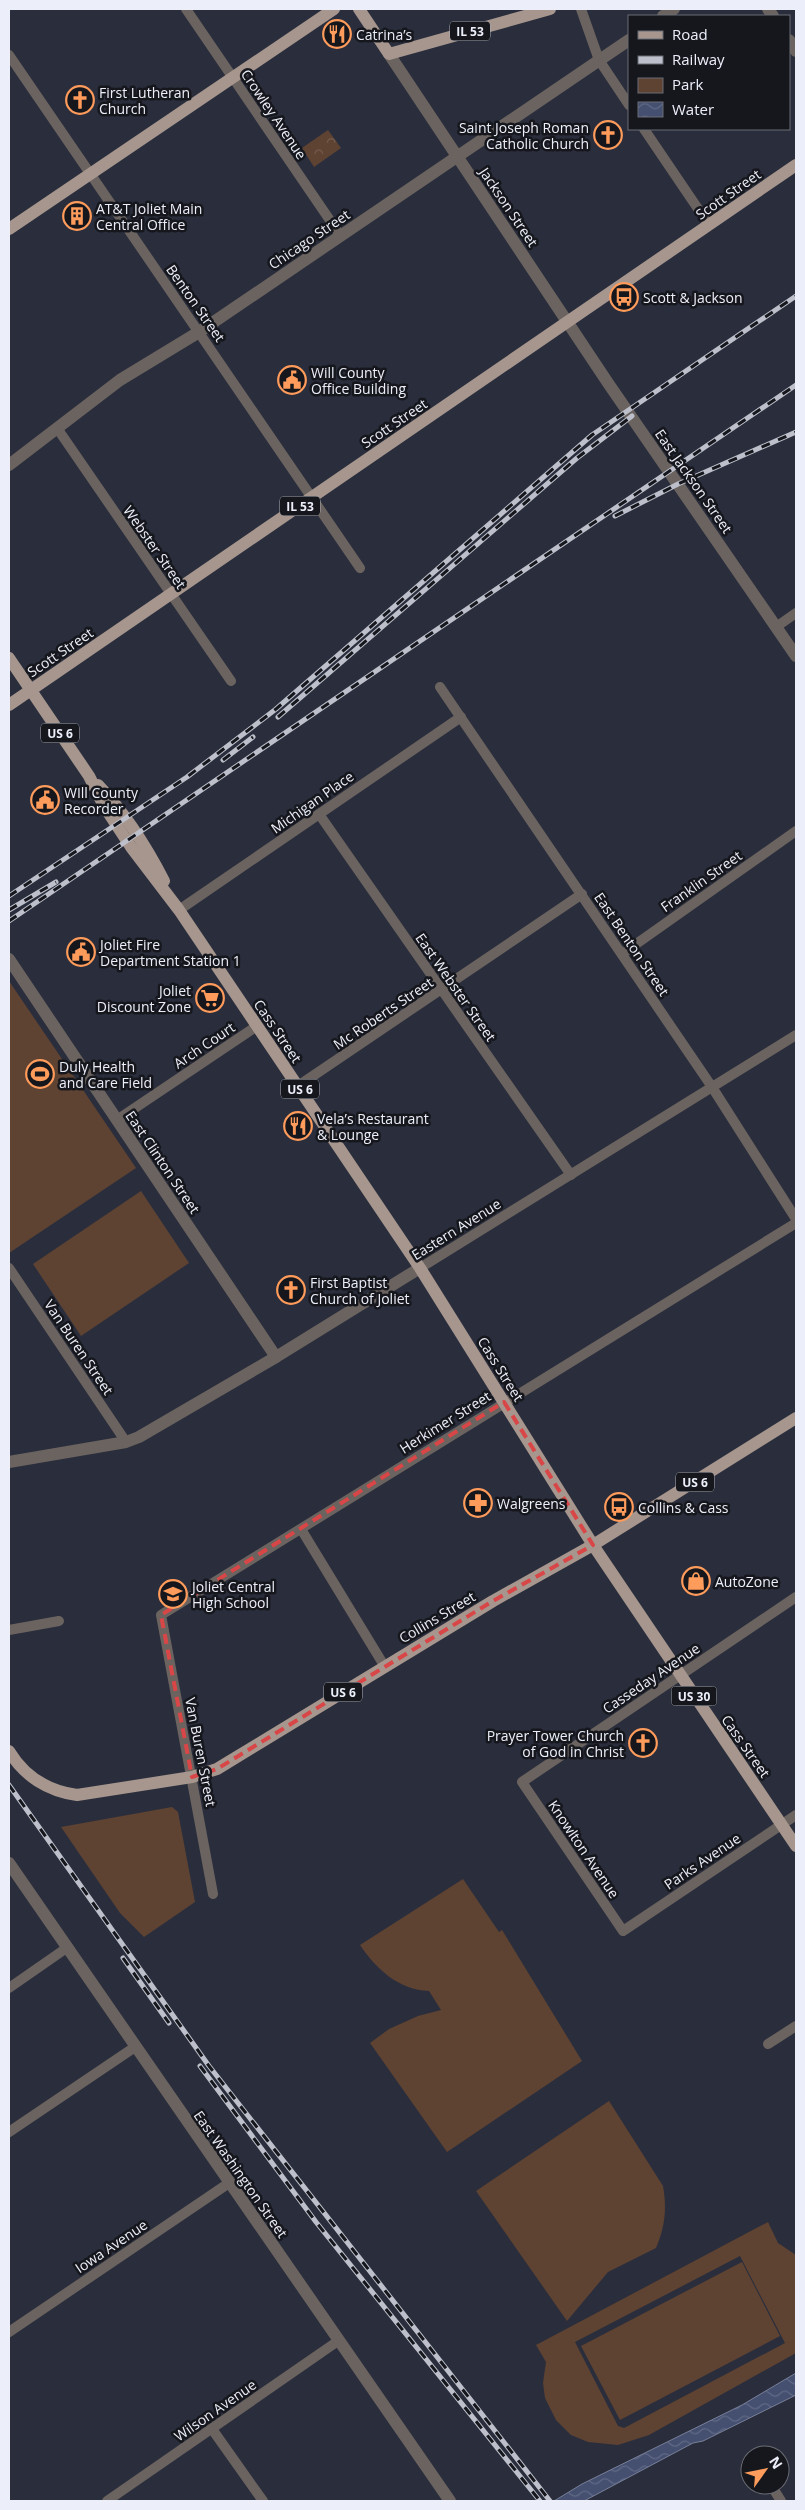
<svg xmlns="http://www.w3.org/2000/svg" width="805" height="2510" font-family="'Open Sans',sans-serif">
<style>
.green{fill:#5e4232;fill-rule:evenodd}
.park{fill:url(#park-crowns)}
.water{fill:url(#water-waves);stroke:#777f99}
.lines{fill:none;stroke-linecap:round;stroke-linejoin:round}
.minor{stroke:#6b635f;stroke-width:10}
.tertiary{stroke:#6b635f;stroke-width:12}
.primary{stroke:#a6968e;stroke-width:12}
.rail-casing{stroke:#bdc0cb;stroke-width:5}
.rail{stroke:#15171d;stroke-width:3;stroke-dasharray:9;stroke-linecap:butt}
.marked{fill:none;stroke:#d94647;stroke-width:4;stroke-dasharray:10 6;stroke-linejoin:round}
.labels{text-anchor:middle;dominant-baseline:central;stroke-width:5;stroke-linejoin:round;paint-order:stroke}
.shield{fill:#15171d;stroke:#acaeb7;stroke-width:1}
.shield-label{font-size:12px;font-weight:bold;fill:#eceff9}
.poi-label{font-size:14px;fill:#eceff9;stroke:#15171d;text-anchor:start}
.street-label{font-size:14px;fill:#eceff9;stroke:#15171d}
</style>
<defs>
<pattern id="park-crowns" width="20" height="18" patternUnits="userSpaceOnUse" patternTransform="scale(1.25)"><rect width="20" height="18" fill="#5e4232"/><path d="M2 6a3 3 0 1 1 6 0M12 15a3 3 0 1 1 6 0" fill="none" stroke="#755e50"/></pattern>
<pattern id="water-waves" width="16" height="10" patternUnits="userSpaceOnUse" patternTransform="scale(1.25)"><rect width="16" height="10" fill="#454f70"/><path d="M0 5q4-4 8 0t8 0" fill="none" stroke="#606985"/></pattern>
</defs>
<rect width="100%" height="100%" fill="#2a2e3c"/>
<g class="green">
<polygon points="9,981 136,1168 9,1253"/>
<polygon points="141,1191 189,1263 81,1336 33,1264"/>
<polygon points="172,1807 178,1812 195,1902 144,1937 120,1913 61,1827"/>
<path d="M463,1879L499,1932L502,1930L582,2061L447,2152L370,2043L389,2029L418,2016L441,2010L429,1991C399,1990 376,1969 360,1945Z"/>
<path d="M609,2101L663,2186C667,2208 665,2227 656,2248L608,2272L567,2321L476,2191Z"/>
<path d="M768,2222L778,2243L796,2255V2353L649,2435L618,2445L588,2442L571,2435L556,2420L545,2398L543,2383L546,2362L536,2345ZM740,2256L785,2343L624,2428L618,2426L575,2342Z"/>
<polygon points="742,2262 780,2336 620,2420 581,2346"/>
</g>
<polygon class="park" points="328,130 341,148 314,167 302,148"/>
<polygon class="water" points="796,2373 796,2395 703,2441 693,2443 584,2501 554,2501 582,2484 742,2405"/>
<g class="lines">
<g class="minor">
<polyline points="186,9 340,235"/>
<polyline points="581,9 599,60 629,105"/>
<polyline points="9,55 360,568"/>
<polyline points="644,129 709,225"/>
<polyline points="57,428 231,681"/>
<polyline points="776,627 796,613"/>
<polyline points="440,687 712,1087 796,1219"/>
<polyline points="319,814 571,1175"/>
<polyline points="179,910 461,717"/>
<polyline points="622,954 796,831"/>
<polyline points="298,1086 582,894"/>
<polyline points="117,1120 257,1026"/>
<polyline points="9,1268 126,1442"/>
<polyline points="420,1268 796,1035"/>
<polyline points="301,1529 385,1667"/>
<polyline points="796,1597 522,1782 623,1931 796,1815"/>
<polyline points="9,1630 59,1621"/>
<polyline points="213,1894 161,1615 796,1223"/>
<polyline points="9,1988 68,1947"/>
<polyline points="768,2044 796,2026"/>
<polyline points="9,2132 135,2047"/>
<polyline points="9,2332 229,2183"/>
<polyline points="212,2429 263,2501"/>
<polyline points="771,2485 781,2501"/>
<polyline points="107,2501 338,2341"/>
</g>
<g class="tertiary">
<polyline points="768,9 773,16"/>
<polyline points="663,16 674,9"/>
<polyline points="789,40 796,51"/>
<polyline points="389,54 608,383 796,656"/>
<polyline points="9,465 120,380 199,332 629,40"/>
<polyline points="9,959 276,1357"/>
<polyline points="9,1462 126,1442 139,1437 276,1357 420,1268"/>
<polyline points="9,1863 450,2501"/>
</g>
<g class="primary">
<polyline points="359,9 389,54 550,9"/>
<polyline points="9,229 334,9"/>
<polyline points="9,658 89,776 104,806 131,847 179,910 420,1268 593,1545 796,1846"/>
<polyline points="9,705 796,165"/>
<path d="M98,785C125,813 146,846 164,881"/>
<path d="M9,1751C24,1776 48,1791 77,1795L192,1777L217,1769L493,1601L593,1545L796,1418"/>
</g>
<defs>
<g id="rail">
<polyline points="615,516 678,484 796,432"/>
<polyline points="278,717 577,458 632,416"/>
<polyline points="223,760 253,737"/>
<polyline points="9,896 187,777 276,709 592,435 796,296"/>
<polyline points="9,910 56,882"/>
<polyline points="9,921 796,385"/>
<polyline points="9,1785 209,2066 550,2501"/>
<polyline points="123,1958 169,2023"/>
<polyline points="200,2066 316,2222 540,2501"/>
</g>
</defs>
<use href="#rail" class="rail-casing"/>
<use href="#rail" class="rail"/>
</g>
<path class="marked" d="M504,1402L593,1545L493,1601L217,1769L192,1777L161,1615Z"/>
<defs>
<symbol id="restaurant-ring" viewBox="-11 -11 22 22"><circle r="9.5" fill="#15171d" stroke="#ff9b5b" stroke-width="1.5"/><path d="M-5-6h1v4h1v-4h1v4h1v-4h1v5L-1.5 .5V6h-2V.5L-5-1ZM5-6V6H3V1.5H1.5Q1.5-4 5-6Z" fill="#ff9b5b"/></symbol>
<symbol id="church-ring" viewBox="-11 -11 22 22"><circle r="9.5" fill="#15171d" stroke="#ff9b5b" stroke-width="1.5"/><path d="M-1.2-6h2.4v3.5h3.3v2.4h-3.3V6h-2.4V-.1h-3.3v-2.4h3.3Z" fill="#ff9b5b"/></symbol>
<symbol id="building-ring" viewBox="-11 -11 22 22"><circle r="9.5" fill="#15171d" stroke="#ff9b5b" stroke-width="1.5"/><path d="M-4-6H4V6H1V3H-1V6H-4ZM-2.5-4.3h1.7v1.8h-1.7ZM.8-4.3h1.7v1.8H.8ZM-2.5-1h1.7V.8h-1.7ZM.8-1h1.7V.8H.8Z" fill="#ff9b5b"/></symbol>
<symbol id="bus-ring" viewBox="-11 -11 22 22"><circle r="9.5" fill="#15171d" stroke="#ff9b5b" stroke-width="1.5"/><path d="M-5-6H5V4H4V6H2V4H-2V6H-4V4H-5ZM-3.5-4V0h7V-4ZM-3.5 1.2v1.5H-2V1.2ZM2 1.2v1.5H3.5V1.2Z" fill="#ff9b5b"/></symbol>
<symbol id="civic-ring" viewBox="-11 -11 22 22"><circle r="9.5" fill="#15171d" stroke="#ff9b5b" stroke-width="1.5"/><path d="M-.6-6.5H3V-4.5H.6V-3L4-1V1h2V6H-6V1h2V-1L-.6-3ZM-1.2 2.5V6h2.4V2.5Z" fill="#ff9b5b"/></symbol>
<symbol id="supermarket-ring" viewBox="-11 -11 22 22"><circle r="9.5" fill="#15171d" stroke="#ff9b5b" stroke-width="1.5"/><path d="M-6-5.5h2.5l.6 2H6L4.5 2H-2.5L-4.4-4H-6ZM-1.5 3.2a1.3 1.3 0 1 0 .1 0ZM3 3.2a1.3 1.3 0 1 0 .1 0Z" fill="#ff9b5b"/></symbol>
<symbol id="stadium-ring" viewBox="-11 -11 22 22"><circle r="9.5" fill="#15171d" stroke="#ff9b5b" stroke-width="1.5"/><path d="M0-5a6.5 5 0 1 0 0 10a6.5 5 0 1 0 0-10ZM-3.5-1.8h7v3.6h-7Z" fill="#ff9b5b"/></symbol>
<symbol id="pharmacy-ring" viewBox="-11 -11 22 22"><circle r="9.5" fill="#15171d" stroke="#ff9b5b" stroke-width="1.5"/><path d="M-2-6h4v4h4v4h-4v4h-4v-4h-4v-4h4Z" fill="#ff9b5b"/></symbol>
<symbol id="shop-ring" viewBox="-11 -11 22 22"><circle r="9.5" fill="#15171d" stroke="#ff9b5b" stroke-width="1.5"/><path d="M-5-2.5h2.3a2.7 3.5 0 0 1 5.4 0H5L5.5 6h-11ZM-1.5-2.5h3a1.5 2.3 0 0 0-3 0Z" fill="#ff9b5b"/></symbol>
<symbol id="school-ring" viewBox="-11 -11 22 22"><circle r="9.5" fill="#15171d" stroke="#ff9b5b" stroke-width="1.5"/><path d="M0-5L7-2L0 1L-7-2ZM-4 1L0 2.5L4 1V4Q0 6-4 4Z" fill="#ff9b5b"/></symbol>
</defs>
<g fill-rule="evenodd">
<use href="#restaurant-ring" x="321" y="18" width="32" height="32"/>
<use href="#church-ring" x="64" y="84" width="32" height="32"/>
<use href="#church-ring" x="592" y="119" width="32" height="32"/>
<use href="#building-ring" x="61" y="200" width="32" height="32"/>
<use href="#bus-ring" x="608" y="281" width="32" height="32"/>
<use href="#civic-ring" x="276" y="364" width="32" height="32"/>
<use href="#civic-ring" x="29" y="784" width="32" height="32"/>
<use href="#civic-ring" x="65" y="936" width="32" height="32"/>
<use href="#supermarket-ring" x="194" y="982" width="32" height="32"/>
<use href="#stadium-ring" x="24" y="1058" width="32" height="32"/>
<use href="#restaurant-ring" x="282" y="1110" width="32" height="32"/>
<use href="#church-ring" x="275" y="1274" width="32" height="32"/>
<use href="#pharmacy-ring" x="462" y="1487" width="32" height="32"/>
<use href="#bus-ring" x="603" y="1491" width="32" height="32"/>
<use href="#shop-ring" x="680" y="1565" width="32" height="32"/>
<use href="#school-ring" x="157" y="1578" width="32" height="32"/>
<use href="#church-ring" x="627" y="1727" width="32" height="32"/>
</g>
<g class="labels">
<g class="shield">
<rect x="450" y="21.5" width="40" height="19" rx="4"/>
<rect x="280" y="496.5" width="40" height="19" rx="4"/>
<rect x="41" y="723.5" width="38" height="19" rx="4"/>
<rect x="281" y="1079.5" width="38" height="19" rx="4"/>
<rect x="676" y="1472.5" width="38" height="19" rx="4"/>
<rect x="324" y="1682.5" width="38" height="19" rx="4"/>
<rect x="671.5" y="1686.5" width="45" height="19" rx="4"/>
</g>
<g class="shield-label">
<text x="470" y="31">IL 53</text>
<text x="300" y="506">IL 53</text>
<text x="60" y="733">US 6</text>
<text x="300" y="1089">US 6</text>
<text x="695" y="1482">US 6</text>
<text x="343" y="1692">US 6</text>
<text x="694" y="1696">US 30</text>
</g>
<g class="poi-label">
<text x="356" y="34">Catrina’s</text>
<text x="99" y="92">First Lutheran<tspan x="99" dy="16">Church</tspan></text>
<text x="589" y="127" text-anchor="end">Saint Joseph Roman<tspan x="589" dy="16">Catholic Church</tspan></text>
<text x="96" y="208">AT&amp;T Joliet Main<tspan x="96" dy="16">Central Office</tspan></text>
<text x="643" y="297">Scott &amp; Jackson</text>
<text x="311" y="372">Will County<tspan x="311" dy="16">Office Building</tspan></text>
<text x="64" y="792">WIll County<tspan x="64" dy="16">Recorder</tspan></text>
<text x="100" y="944">Joliet Fire<tspan x="100" dy="16">Department Station 1</tspan></text>
<text x="191" y="990" text-anchor="end">Joliet<tspan x="191" dy="16">Discount Zone</tspan></text>
<text x="59" y="1066">Duly Health<tspan x="59" dy="16">and Care Field</tspan></text>
<text x="317" y="1118">Vela’s Restaurant<tspan x="317" dy="16">&amp; Lounge</tspan></text>
<text x="310" y="1282">First Baptist<tspan x="310" dy="16">Church of Joliet</tspan></text>
<text x="497" y="1503">Walgreens</text>
<text x="638" y="1507">Collins &amp; Cass</text>
<text x="715" y="1581">AutoZone</text>
<text x="192" y="1586">Joliet Central<tspan x="192" dy="16">High School</tspan></text>
<text x="624" y="1735" text-anchor="end">Prayer Tower Church<tspan x="624" dy="16">of God in Christ</tspan></text>
</g>
<g class="street-label">
<text transform="translate(274 114) rotate(56)">Crowley Avenue</text>
<text transform="translate(728 194) rotate(-35)">Scott Street</text>
<text transform="translate(509 207) rotate(56)">Jackson Street</text>
<text transform="translate(309 239) rotate(-34)">Chicago Street</text>
<text transform="translate(196 303) rotate(55)">Benton Street</text>
<text transform="translate(394 423) rotate(-34)">Scott Street</text>
<text transform="translate(694 481) rotate(55)">East Jackson Street</text>
<text transform="translate(155 547) rotate(55)">Webster Street</text>
<text transform="translate(60 652) rotate(-34)">Scott Street</text>
<text transform="translate(312 802) rotate(-35)">Michigan Place</text>
<text transform="translate(701 881) rotate(-35)">Franklin Street</text>
<text transform="translate(632 944) rotate(56)">East Benton Street</text>
<text transform="translate(456 987) rotate(55)">East Webster Street</text>
<text transform="translate(383 1013) rotate(-34)">Mc Roberts Street</text>
<text transform="translate(278 1031) rotate(56)">Cass Street</text>
<text transform="translate(204 1045) rotate(-34)">Arch Court</text>
<text transform="translate(163 1162) rotate(56)">East Clinton Street</text>
<text transform="translate(456 1229) rotate(-32)">Eastern Avenue</text>
<text transform="translate(79 1347) rotate(56)">Van Buren Street</text>
<text transform="translate(501 1369) rotate(58)">Cass Street</text>
<text transform="translate(445 1422) rotate(-32)">Herkimer Street</text>
<text transform="translate(437 1617) rotate(-31)">Collins Street</text>
<text transform="translate(651 1678) rotate(-34)">Casseday Avenue</text>
<text transform="translate(746 1746) rotate(55)">Cass Street</text>
<text transform="translate(201 1752) rotate(79)">Van Buren Street</text>
<text transform="translate(584 1849) rotate(56)">Knowlton Avenue</text>
<text transform="translate(702 1861) rotate(-34)">Parks Avenue</text>
<text transform="translate(241 2174) rotate(55)">East Washington Street</text>
<text transform="translate(111 2246) rotate(-34)">Iowa Avenue</text>
<text transform="translate(215 2410) rotate(-35)">Wilson Avenue</text>
</g>
</g>
<rect width="805" height="2510" fill="none" stroke="#eceff9" stroke-width="20"/>
<rect x="628" y="15" width="162" height="115" fill="#15171d" stroke="#6b6d75"/>
<rect x="638" y="31" width="25" height="8" fill="#a6968e" stroke="#6b6d75"/>
<text x="672" y="40" font-size="15" fill="#eceff9">Road</text>
<rect x="638" y="56" width="25" height="8" fill="#bdc0cb" stroke="#6b6d75"/>
<text x="672" y="65" font-size="15" fill="#eceff9">Railway</text>
<rect x="638" y="78" width="25" height="15" fill="#5e4232" stroke="#6b6d75"/>
<text x="672" y="90" font-size="15" fill="#eceff9">Park</text>
<rect x="638" y="102" width="25" height="15" fill="url(#water-waves)" stroke="#6b6d75"/>
<text x="672" y="115" font-size="15" fill="#eceff9">Water</text>
<g transform="translate(765 2470) rotate(57)"><circle r="24" fill="#15171d" stroke="#6b6d75"/>
<path d="M0-4L9 19L0 12L-9 19Z" fill="#ff9b5b"/>
<text y="-8" font-size="14" font-weight="bold" text-anchor="middle" fill="#eceff9">N</text>
</g>
</svg>
